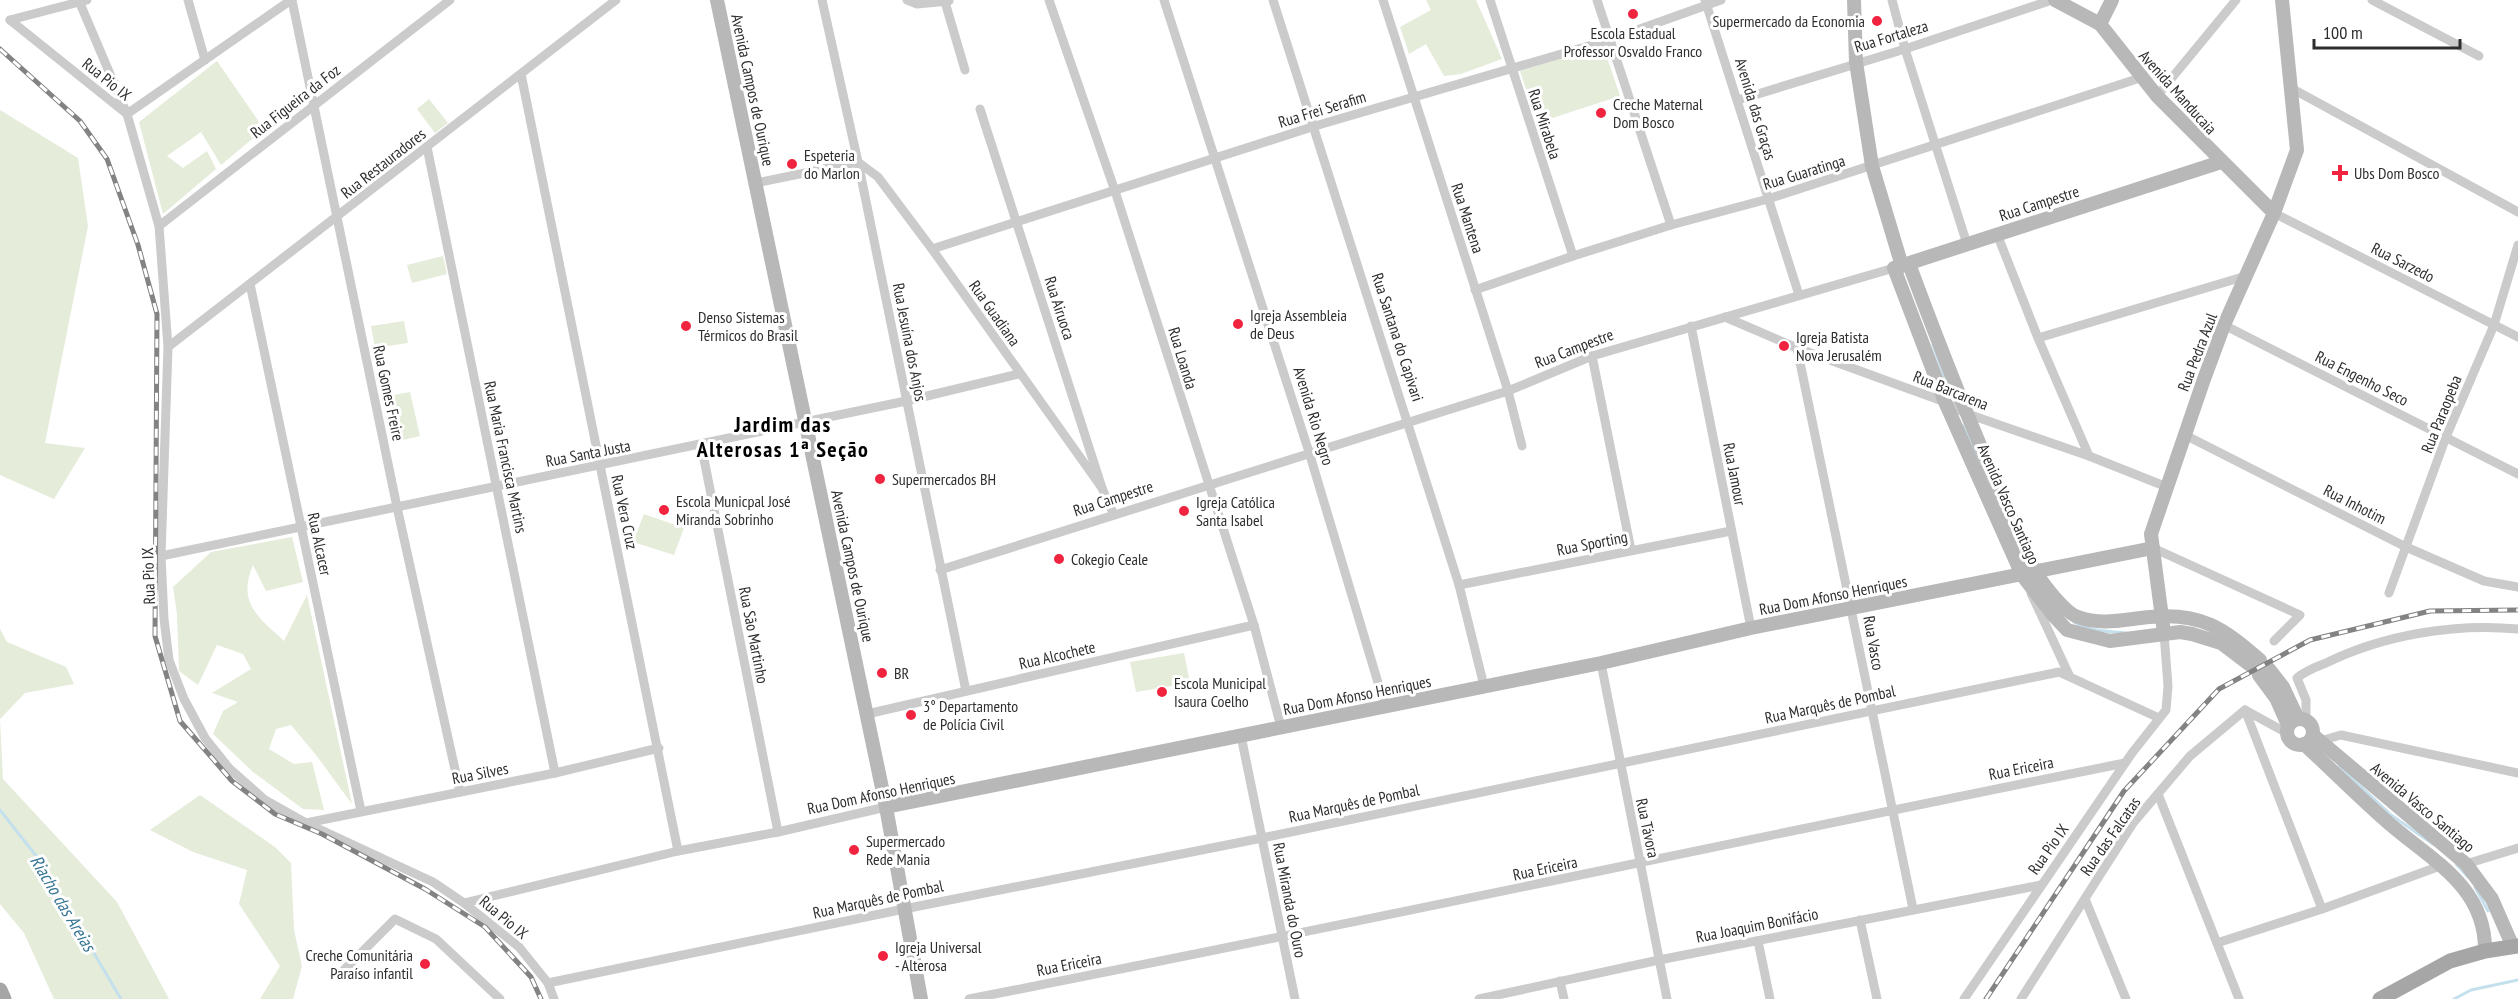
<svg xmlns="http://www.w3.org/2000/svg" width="2518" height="999" font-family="'PT Sans Narrow',sans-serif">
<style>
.green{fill:#e5ecda}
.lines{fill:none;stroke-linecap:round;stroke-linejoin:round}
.stream{stroke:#c5e0ed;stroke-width:3}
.street{stroke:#cbcbcb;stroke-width:9}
.secondary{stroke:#b8b8b8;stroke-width:14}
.primary{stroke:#a6a6a6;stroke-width:15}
.rail-casing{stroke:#838383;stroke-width:5}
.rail{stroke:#fff;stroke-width:3;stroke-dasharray:9;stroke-linecap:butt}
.poi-dot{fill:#f0243f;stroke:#fff;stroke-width:2}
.labels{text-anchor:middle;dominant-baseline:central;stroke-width:6;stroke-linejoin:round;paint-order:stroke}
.poi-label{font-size:16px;fill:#2e2e2e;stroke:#fff;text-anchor:start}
.street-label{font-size:16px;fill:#2e2e2e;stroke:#fff}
.water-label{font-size:18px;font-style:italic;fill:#377695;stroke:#fff}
.district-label{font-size:22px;font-weight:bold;letter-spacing:1.5px;fill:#000;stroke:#fff}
</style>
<rect width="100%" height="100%" fill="#fff"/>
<g class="green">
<polygon points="1426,0 1476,0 1502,59 1461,74 1444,76 1426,44 1409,54 1400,27 1431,10"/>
<polygon points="1603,45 1620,96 1537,123 1520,71"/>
<polygon points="217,61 264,129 221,165 201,132 167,156 183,168 207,151 216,169 163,214 139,122"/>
<polygon points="429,99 448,123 435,133 417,109"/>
<polygon points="0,110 78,158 88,226 45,443 85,448 54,499 0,475"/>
<polygon points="443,256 447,274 412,283 407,265"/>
<polygon points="404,321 408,343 375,348 371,326"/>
<polygon points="410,392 420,436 394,442 384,397"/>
<polygon points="644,514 684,528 674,555 633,542"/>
<path d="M292,537L303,582L266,591L253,565C237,603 258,617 284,641L307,595L352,804L316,755L291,725L276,729L269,749L294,764L312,762L324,810L303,809L253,772L213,734L223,711L238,702L212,693L251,669L243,654L217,645L198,685L179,671L177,614L173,587L211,552Z"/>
<polygon points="0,629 7,642 66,667 74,684 25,693 0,719 3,779 117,902 169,999 54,999 24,933 0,904"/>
<polygon points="1184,653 1190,683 1136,692 1130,662"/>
<polygon points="200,795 275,847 291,863 294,930 302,966 293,999 260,999 280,966 239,904 247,870 193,852 150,830"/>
</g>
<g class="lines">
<g class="stream">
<polyline points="1933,345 1950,393"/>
<polyline points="1963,426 2001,512"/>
<path d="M2074,622C2090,632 2108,631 2126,633"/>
<polyline points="2339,766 2391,815 2433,844"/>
<polyline points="0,810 37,857 121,999"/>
<polyline points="2456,864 2468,877"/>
<polyline points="2475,887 2488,911"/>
<polyline points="2454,999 2471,990 2518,980"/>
</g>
<g class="street">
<polyline points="188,0 205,60"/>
<polyline points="292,0 397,507 460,792"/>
<polyline points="822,0 858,162 966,691"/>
<polyline points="907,0 917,4 949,1"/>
<polyline points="1049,0 1115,191 1254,625 1281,727"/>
<polyline points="1164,0 1309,452 1385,706"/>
<polyline points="1273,0 1459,585 1484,686"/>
<polyline points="1383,0 1508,391 1522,446"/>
<polyline points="1490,0 1573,256"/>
<polyline points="1597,0 1671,225"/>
<polyline points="1705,0 1799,295"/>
<polyline points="1892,0 1905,49 1967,244"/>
<polyline points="2372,0 2479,56"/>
<polyline points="79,1 127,114 291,0"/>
<polyline points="945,2 965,70"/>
<polyline points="10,20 127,114 159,226 168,347 161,556 164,619 169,660 184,699 205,738 229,768 265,800 306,823 433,882 464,903 519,947 548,983 554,999"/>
<polyline points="10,20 87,0"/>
<polyline points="521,74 678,851"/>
<polyline points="2291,88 2518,212"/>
<polyline points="2157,96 2236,0"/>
<polyline points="1738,100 1905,49 2052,0"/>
<polyline points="980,109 1102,488 1114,515"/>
<polyline points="427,147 555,773"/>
<polyline points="756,183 858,162 878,177 932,249 1102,488"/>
<polyline points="2274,213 2518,337"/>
<polyline points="159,226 450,0"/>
<polyline points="1997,234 2038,338 2089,456"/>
<polyline points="932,249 1315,126 1609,40 1721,0"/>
<polyline points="250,284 361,811"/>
<polyline points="1475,290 1573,256 1671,225 1768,199 2140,78"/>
<polyline points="1725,317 1797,348 1945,402 1965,413 2089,456 2167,487"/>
<polyline points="2224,325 2518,474"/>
<polyline points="1691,326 1751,628"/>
<polyline points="2038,338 2246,276"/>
<polyline points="168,347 616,0"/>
<polyline points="1797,348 1913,909"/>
<polyline points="1592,356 1631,550"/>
<polyline points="2185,435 2406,547 2484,581 2518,587"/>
<polyline points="701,444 778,832"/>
<polyline points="2153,548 2300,615 2274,641"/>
<polyline points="161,556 906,401 1019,374"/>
<polyline points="940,570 1508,391 1592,356 1894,268"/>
<polyline points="1459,585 1731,531"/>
<polyline points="2031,593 2069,675"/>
<polyline points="2389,593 2446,437 2494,325 2518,245"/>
<polyline points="1601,663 1667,999"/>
<polyline points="2245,710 2322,909"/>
<polyline points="2245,710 2287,733"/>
<polyline points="867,714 1254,625"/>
<path d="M2306,720V700L2297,678C2305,671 2316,667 2326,663C2383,635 2454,623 2518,629"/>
<polyline points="1241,736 1295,999"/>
<polyline points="2320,741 2341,735 2518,773"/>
<polyline points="2158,794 2239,999"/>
<polyline points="306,823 555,773 659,748"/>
<polyline points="2466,864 2518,848"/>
<polyline points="2085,899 2126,999"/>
<polyline points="464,903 678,851 778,832 886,807"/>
<polyline points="1860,920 1877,999"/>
<polyline points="1758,941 1770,999"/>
<polyline points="2217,943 2322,909 2443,865"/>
<polyline points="344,970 395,919 436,939 500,999"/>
<polyline points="1560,981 1564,999"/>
<polyline points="548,983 904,909 1262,838 2059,672 2159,718"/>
<path d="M969,999C1356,924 1740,840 2125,763"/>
<polyline points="1479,999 1659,960 2041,885"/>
<polyline points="1964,999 2132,753 2166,710 2168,686 2164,633"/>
<polyline points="2021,999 2133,823 2190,756 2245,710"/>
</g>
<g class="secondary">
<polyline points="717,0 886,807 921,999"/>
<polyline points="1854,0 1856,62 1872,166 1902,266"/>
<polyline points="2055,0 2100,24 2157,96 2274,213"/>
<polyline points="2100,24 2112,0"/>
<polyline points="2221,162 1894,268 1945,402 2022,575 2053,615 2067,630 2110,641 2180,632 2192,634 2221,643 2250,665"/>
<path d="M1909,264C1938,342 1968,420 2002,496C2013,521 2022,547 2035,571C2042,583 2065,613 2078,617C2102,626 2126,619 2150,617C2201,612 2223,628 2260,660"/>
<polyline points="2164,633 2151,534 2204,379 2224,325 2274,213 2297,150 2282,0"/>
<polyline points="2269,669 2283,687 2298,719"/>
<polyline points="2259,675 2276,698 2288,725"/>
<circle cx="2300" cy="732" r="13"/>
<polyline points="2313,735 2466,864 2492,899 2513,947"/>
<path d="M2304,744C2331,769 2357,795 2384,819C2427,858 2486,884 2485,951"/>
<polyline points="886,807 1601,663 1751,628 2153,548"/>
</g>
<g class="primary">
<polyline points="0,990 4,999"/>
<polyline points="2380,999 2450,961 2485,951 2518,946"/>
</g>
<defs>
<g id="rail">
<polyline points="0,49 80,121 107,159 138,245 157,314 155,636 180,721 232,781 275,814 322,834 425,889 485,927 531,977 541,999"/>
<polyline points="1986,999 2124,791 2219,689 2310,640 2430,611 2518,610"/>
</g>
</defs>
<use href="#rail" class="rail-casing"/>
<use href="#rail" class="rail"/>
</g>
<g class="poi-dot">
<circle cx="1633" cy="14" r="6"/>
<circle cx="1877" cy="21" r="6"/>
<circle cx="1601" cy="113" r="6"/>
<circle cx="792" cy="164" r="6"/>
<path d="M2337 164h6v6h6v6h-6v6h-6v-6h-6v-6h6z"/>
<circle cx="1238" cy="324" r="6"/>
<circle cx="686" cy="326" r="6"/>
<circle cx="1784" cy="346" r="6"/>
<circle cx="880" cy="479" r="6"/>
<circle cx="664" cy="510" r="6"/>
<circle cx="1184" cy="511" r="6"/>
<circle cx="1059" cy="559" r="6"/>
<circle cx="882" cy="673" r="6"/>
<circle cx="1162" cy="692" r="6"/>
<circle cx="911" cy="715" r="6"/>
<circle cx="854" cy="850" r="6"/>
<circle cx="883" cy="956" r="6"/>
<circle cx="425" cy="964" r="6"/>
</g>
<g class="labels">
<g class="poi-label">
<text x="1865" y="21" text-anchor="end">Supermercado da Economia</text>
<text x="1633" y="33" text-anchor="middle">Escola Estadual<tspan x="1633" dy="18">Professor Osvaldo Franco</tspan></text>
<text x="1613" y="104">Creche Maternal<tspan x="1613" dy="18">Dom Bosco</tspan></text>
<text x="804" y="155">Espeteria<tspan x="804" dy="18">do Marlon</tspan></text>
<text x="2354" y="173">Ubs Dom Bosco</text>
<text x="1250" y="315">Igreja Assembleia<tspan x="1250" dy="18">de Deus</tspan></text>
<text x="698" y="317">Denso Sistemas<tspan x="698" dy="18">Térmicos do Brasil</tspan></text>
<text x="1796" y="337">Igreja Batista<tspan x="1796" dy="18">Nova Jerusalém</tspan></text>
<text x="892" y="479">Supermercados BH</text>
<text x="676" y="501">Escola Municpal José<tspan x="676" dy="18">Miranda Sobrinho</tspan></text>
<text x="1196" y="502">Igreja Católica<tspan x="1196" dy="18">Santa Isabel</tspan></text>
<text x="1071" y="559">Cokegio Ceale</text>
<text x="894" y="673">BR</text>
<text x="1174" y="683">Escola Municipal<tspan x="1174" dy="18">Isaura Coelho</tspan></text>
<text x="923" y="706">3° Departamento<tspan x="923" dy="18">de Polícia Civil</tspan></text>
<text x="866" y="841">Supermercado<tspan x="866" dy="18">Rede Mania</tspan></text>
<text x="895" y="947">Igreja Universal<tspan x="895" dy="18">- Alterosa</tspan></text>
<text x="413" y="955" text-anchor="end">Creche Comunitária<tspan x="413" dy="18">Paraíso infantil</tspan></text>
</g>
<g class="street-label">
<text transform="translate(1891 36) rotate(-17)">Rua Fortaleza</text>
<text transform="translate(107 79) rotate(39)">Rua Pio IX</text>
<text transform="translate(753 90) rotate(78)">Avenida Campos de Ourique</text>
<text transform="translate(2178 92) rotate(48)">Avenida Manducaia</text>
<text transform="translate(295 101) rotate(-38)">Rua Figueira da Foz</text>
<text transform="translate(1322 109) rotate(-17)">Rua Frei Serafim</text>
<text transform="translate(1756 109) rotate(73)">Avenida das Graças</text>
<text transform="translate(1545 124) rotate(72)">Rua Mirabela</text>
<text transform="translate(383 163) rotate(-38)">Rua Restauradores</text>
<text transform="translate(1804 172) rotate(-17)">Rua Guaratinga</text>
<text transform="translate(2039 203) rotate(-18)">Rua Campestre</text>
<text transform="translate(1468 218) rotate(72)">Rua Mantena</text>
<text transform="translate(2403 262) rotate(27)">Rua Sarzedo</text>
<text transform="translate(1060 308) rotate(72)">Rua Airuoca</text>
<text transform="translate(995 313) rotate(55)">Rua Guadiana</text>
<text transform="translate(1398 337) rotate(72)">Rua Santana do Capivari</text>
<text transform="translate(910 342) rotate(79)">Rua Jesuína dos Anjos</text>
<text transform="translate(1574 348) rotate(-21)">Rua Campestre</text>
<text transform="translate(2197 352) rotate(-69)">Rua Pedra Azul</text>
<text transform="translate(1183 358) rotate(73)">Rua Loanda</text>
<text transform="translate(2362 378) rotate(27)">Rua Engenho Seco</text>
<text transform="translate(1951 390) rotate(22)">Rua Barcarena</text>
<text transform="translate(389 393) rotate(78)">Rua Gomes Freire</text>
<text transform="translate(2441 414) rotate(-68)">Rua Paraopeba</text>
<text transform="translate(1314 416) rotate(73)">Avenida Rio Negro</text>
<text transform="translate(588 453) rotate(-11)">Rua Santa Justa</text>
<text transform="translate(506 457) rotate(78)">Rua Maria Francisca Martins</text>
<text transform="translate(1735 474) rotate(79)">Rua Jamour</text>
<text transform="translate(1113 498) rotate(-18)">Rua Campestre</text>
<text transform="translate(2009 504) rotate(66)">Avenida Vasco Santiago</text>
<text transform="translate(2355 504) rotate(27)">Rua Inhotim</text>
<text transform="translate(625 512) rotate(78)">Rua Vera Cruz</text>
<text transform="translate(1592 543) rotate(-11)">Rua Sporting</text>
<text transform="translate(320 544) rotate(78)">Rua Alcacer</text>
<text transform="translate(853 566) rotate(78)">Avenida Campos de Ourique</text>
<text transform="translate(148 576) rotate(-92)">Rua Pio IX</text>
<text transform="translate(1833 595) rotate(-11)">Rua Dom Afonso Henriques</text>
<text transform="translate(754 635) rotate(79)">Rua São Martinho</text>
<text transform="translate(1874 643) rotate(80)">Rua Vasco</text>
<text transform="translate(1057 655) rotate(-13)">Rua Alcochete</text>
<text transform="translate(1357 695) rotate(-11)">Rua Dom Afonso Henriques</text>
<text transform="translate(1830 704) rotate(-12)">Rua Marquês de Pombal</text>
<text transform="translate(2021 768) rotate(-11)">Rua Ericeira</text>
<text transform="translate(480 773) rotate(-11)">Rua Silves</text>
<text transform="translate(881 793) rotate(-12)">Rua Dom Afonso Henriques</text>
<text transform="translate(1354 803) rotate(-12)">Rua Marquês de Pombal</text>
<text transform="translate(2423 807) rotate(40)">Avenida Vasco Santiago</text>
<text transform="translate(1648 828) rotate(78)">Rua Távora</text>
<text transform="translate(2110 836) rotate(-55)">Rua das Falcatas</text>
<text transform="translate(2048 849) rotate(-55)">Rua Pio IX</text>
<text transform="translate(1545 868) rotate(-12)">Rua Ericeira</text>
<text transform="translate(878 899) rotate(-12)">Rua Marquês de Pombal</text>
<text transform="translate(1290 900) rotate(79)">Rua Miranda do Ouro</text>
<text transform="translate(504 917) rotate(40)">Rua Pio IX</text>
<text transform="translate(1757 925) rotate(-11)">Rua Joaquim Bonifácio</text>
<text transform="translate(1069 964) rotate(-11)">Rua Ericeira</text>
</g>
<g class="water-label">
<text transform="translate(63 903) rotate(59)">Riacho das Areias</text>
</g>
<g class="district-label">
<text x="783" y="424">Jardim das<tspan x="783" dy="25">Alterosas 1ª Seção</tspan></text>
</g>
</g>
<path d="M2314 39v9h146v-9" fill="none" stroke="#2e2e2e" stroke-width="3"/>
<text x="2323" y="39" font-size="18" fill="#2e2e2e" stroke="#ffffff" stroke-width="4.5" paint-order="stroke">100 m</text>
</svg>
